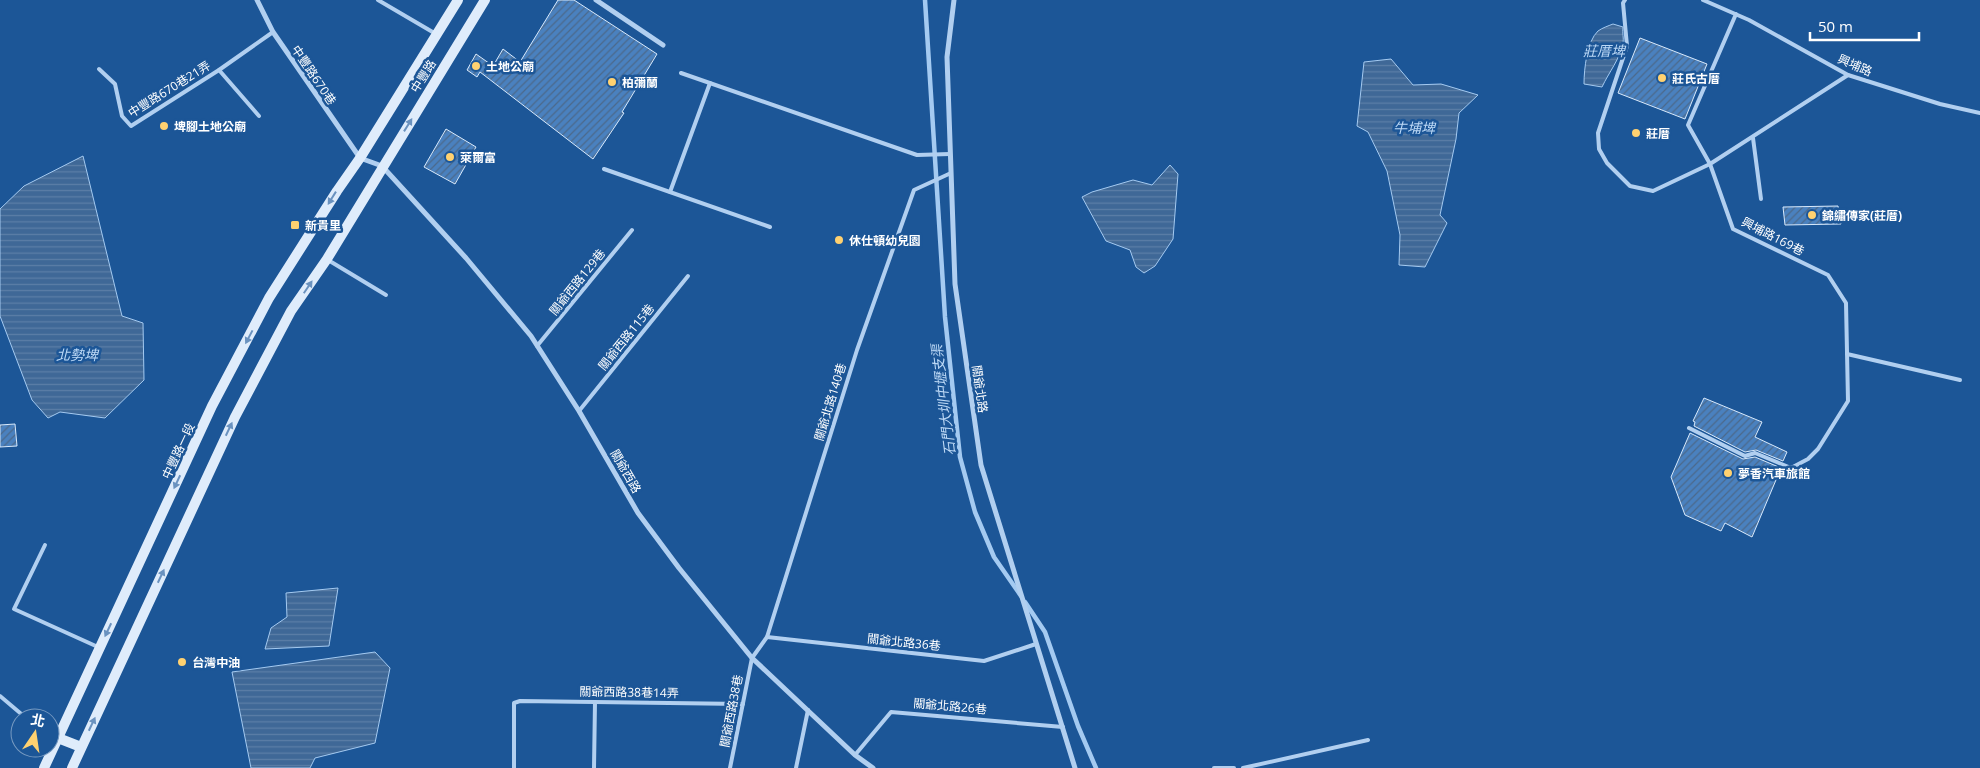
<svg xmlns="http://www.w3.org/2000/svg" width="1980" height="768" font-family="'Open Sans','Noto Sans TC',sans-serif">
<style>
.water{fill:url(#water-rules);stroke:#a4caf1}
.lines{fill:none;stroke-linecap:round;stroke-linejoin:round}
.stream{stroke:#a4caf1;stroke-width:4.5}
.building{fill:url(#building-hatch);stroke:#d8e9fb}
.lane{stroke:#b1cff0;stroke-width:4}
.street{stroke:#b1cff0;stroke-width:5}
.secondary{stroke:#dfecfb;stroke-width:10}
.oneway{fill:#6a92bf}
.poi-dot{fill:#ffd170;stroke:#1c5697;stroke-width:2}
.labels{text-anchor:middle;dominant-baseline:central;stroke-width:5;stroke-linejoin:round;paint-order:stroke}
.street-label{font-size:12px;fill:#fff;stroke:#1c5697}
.poi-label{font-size:12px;font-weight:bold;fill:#fff;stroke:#1c5697;text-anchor:start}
.water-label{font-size:14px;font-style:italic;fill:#bdd9f6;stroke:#1c5697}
</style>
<defs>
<pattern id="water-rules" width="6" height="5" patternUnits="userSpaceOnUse" patternTransform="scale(1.25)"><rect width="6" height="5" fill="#3f6897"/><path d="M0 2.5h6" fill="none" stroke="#5c7fa7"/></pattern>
<pattern id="building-hatch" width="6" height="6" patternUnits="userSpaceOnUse" patternTransform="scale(1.25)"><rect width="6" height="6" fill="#4a81bf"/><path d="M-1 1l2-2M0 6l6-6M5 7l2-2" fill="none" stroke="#4b698b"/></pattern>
</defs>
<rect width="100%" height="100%" fill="#1c5697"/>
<g class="water">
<path d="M1613,24L1623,27C1622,33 1624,38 1623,43C1620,59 1609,72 1602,87L1584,84C1584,69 1587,41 1598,31C1602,28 1608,26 1613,24Z"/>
<polygon points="1391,59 1413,85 1441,84 1478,95 1459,113 1456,139 1440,215 1447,223 1425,267 1399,265 1400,235 1387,171 1368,132 1357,126 1364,62"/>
<polygon points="83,156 122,316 143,323 144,380 105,418 60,412 48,418 32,400 0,316 0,209 24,186"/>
<polygon points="1170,165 1178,174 1173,239 1155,266 1144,273 1136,267 1130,250 1106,241 1082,197 1092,192 1133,180 1152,185"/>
<polygon points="338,588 329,646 265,649 271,628 287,617 286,593"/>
<polygon points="375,652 390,668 375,743 315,758 310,768 251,768 232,672"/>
</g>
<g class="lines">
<g class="stream">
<polyline points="925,0 945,317 960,457 975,512 994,557 1021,596"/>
<polyline points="1025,602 1045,632 1078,726 1096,768"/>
</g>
</g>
<g class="building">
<polygon points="558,0 574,0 657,54 622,112 624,113 593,159 480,72 477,77 467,70 476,54 493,66 503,49 520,62"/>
<polygon points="1640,38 1707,64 1685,119 1618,93"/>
<polygon points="446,129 476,147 455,184 424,167"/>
<polygon points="1838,206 1841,224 1785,225 1783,207"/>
<polygon points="1704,398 1762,422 1755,437 1787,452 1783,461 1756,450 1745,452 1694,426 1695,422 1693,421"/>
<polygon points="15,424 17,446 0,447 0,425"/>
<polygon points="1690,433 1743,459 1755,457 1781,468 1752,537 1725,523 1721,531 1685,515 1671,477"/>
</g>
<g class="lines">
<g class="lane">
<polyline points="378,0 436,34"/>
<polyline points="1625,0 1623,3 1627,46 1598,133 1599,149 1607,163 1630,186 1653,191 1710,164 1688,125 1736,14"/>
<polyline points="1703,0 1749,20 1848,75 1940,104 1980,113"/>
<polyline points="99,69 115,84 122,116 131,126 219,70 273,32"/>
<polyline points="219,70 259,116"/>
<polyline points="681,73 917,155 950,154"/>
<polyline points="1753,138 1761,199"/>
<polyline points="604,169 770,227"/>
<polyline points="670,192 710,83"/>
<polyline points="328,260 386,295"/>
<polyline points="537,346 632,230"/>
<polyline points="1847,354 1960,380"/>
<polyline points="579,411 688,276"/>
<polyline points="1689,428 1745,456 1755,453 1791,468 1808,459 1818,449 1848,401 1846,303 1828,275 1733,229 1710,164 1848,75"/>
<polyline points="45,545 14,609 98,647"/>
<polyline points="767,637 984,661 1036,644"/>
<polyline points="0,696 26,718"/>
<polyline points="855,755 891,712 1063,727"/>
<polyline points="514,768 514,703 520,701 743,704"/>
<polyline points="594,768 595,702"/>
<polyline points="730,768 752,658 767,637 857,350 914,190 951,173"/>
<polyline points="796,768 808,710"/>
<polyline points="1214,768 1234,768"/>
<polyline points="1243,768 1368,740"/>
</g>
<g class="street">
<polyline points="257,0 273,32 360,158 382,166 466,258 531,336 579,411 638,513 679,568 752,658 855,755 873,768"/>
<polyline points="596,0 663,45"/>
<polyline points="954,0 947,57 955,284 981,465 1075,768"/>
</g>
<g class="secondary">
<polyline points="58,738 81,747"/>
<polyline points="44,768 212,406 269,298 337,191 360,158 458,0"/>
<polyline points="72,768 235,417 291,311 327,259 485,0"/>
</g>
</g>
<defs><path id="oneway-solid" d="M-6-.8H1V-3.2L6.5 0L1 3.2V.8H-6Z" transform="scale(1.25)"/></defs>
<g class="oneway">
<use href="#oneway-solid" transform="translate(408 125) rotate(-58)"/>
<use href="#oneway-solid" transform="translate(332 198) rotate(122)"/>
<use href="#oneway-solid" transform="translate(308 287) rotate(-56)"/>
<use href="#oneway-solid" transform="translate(249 337) rotate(118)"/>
<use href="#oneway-solid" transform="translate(229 429) rotate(-65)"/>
<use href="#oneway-solid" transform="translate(177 482) rotate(115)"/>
<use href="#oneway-solid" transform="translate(161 576) rotate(-65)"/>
<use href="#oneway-solid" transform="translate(108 630) rotate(115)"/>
<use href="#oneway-solid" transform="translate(92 724) rotate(-65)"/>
</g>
<g class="poi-dot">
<circle cx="476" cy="66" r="5"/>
<circle cx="1662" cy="78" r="5"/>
<circle cx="612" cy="82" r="5"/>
<circle cx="164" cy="126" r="5"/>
<circle cx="1636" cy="133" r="5"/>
<circle cx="450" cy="157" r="5"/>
<circle cx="1812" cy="215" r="5"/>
<rect x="290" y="220" width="10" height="10" rx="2.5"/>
<circle cx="839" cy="240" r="5"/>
<circle cx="1728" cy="473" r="5"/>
<circle cx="182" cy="662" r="5"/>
</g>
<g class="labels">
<g class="street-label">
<text transform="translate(1855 65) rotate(23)">興埔路</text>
<text transform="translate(314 75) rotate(56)">中豐路670巷</text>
<text transform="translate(423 76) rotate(-58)">中豐路</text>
<text transform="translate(169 89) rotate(-32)">中豐路670巷21弄</text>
<text transform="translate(1773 236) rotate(27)">興埔路169巷</text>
<text transform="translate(577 282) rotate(-51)">關爺西路129巷</text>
<text transform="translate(626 337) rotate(-51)">關爺西路115巷</text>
<text transform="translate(980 389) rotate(82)">關爺北路</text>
<text transform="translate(830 402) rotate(-73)">關爺北路140巷</text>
<text transform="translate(178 451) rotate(-65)">中豐路一段</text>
<text transform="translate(626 471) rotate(60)">關爺西路</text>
<text transform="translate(904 642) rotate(6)">關爺北路36巷</text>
<text transform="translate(629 692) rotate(1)">關爺西路38巷14弄</text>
<text transform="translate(950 706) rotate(5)">關爺北路26巷</text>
<text transform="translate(731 711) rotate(-79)">關爺西路38巷</text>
</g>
<g class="poi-label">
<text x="486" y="66">土地公廟</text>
<text x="1672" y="78">莊氏古厝</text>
<text x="622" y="82">柏彌蘭</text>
<text x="174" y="126">埤腳土地公廟</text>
<text x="1646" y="133">莊厝</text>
<text x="460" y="157">萊爾富</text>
<text x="1822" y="215">錦繡傳家(莊厝)</text>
<text x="305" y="225">新貴里</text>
<text x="849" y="240">休仕頓幼兒園</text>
<text x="1738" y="473">夢香汽車旅館</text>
<text x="192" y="662">台灣中油</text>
</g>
<g class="water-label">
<text x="1604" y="50">莊厝埤</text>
<text x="1414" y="127">牛埔埤</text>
<text x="77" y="354">北勢埤</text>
<text transform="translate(943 400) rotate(-97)">石門大圳中壢支渠</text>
</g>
</g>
<g transform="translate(35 733) rotate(13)"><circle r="24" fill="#1c5697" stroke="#779ac1"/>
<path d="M0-4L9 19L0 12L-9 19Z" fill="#ffd170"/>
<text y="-8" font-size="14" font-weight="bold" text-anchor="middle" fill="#ffffff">北</text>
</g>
<path d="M1810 32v8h109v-8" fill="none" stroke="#ffffff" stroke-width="2.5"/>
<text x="1818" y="32" font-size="15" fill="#ffffff" stroke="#1c5697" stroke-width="4" paint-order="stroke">50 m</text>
</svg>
